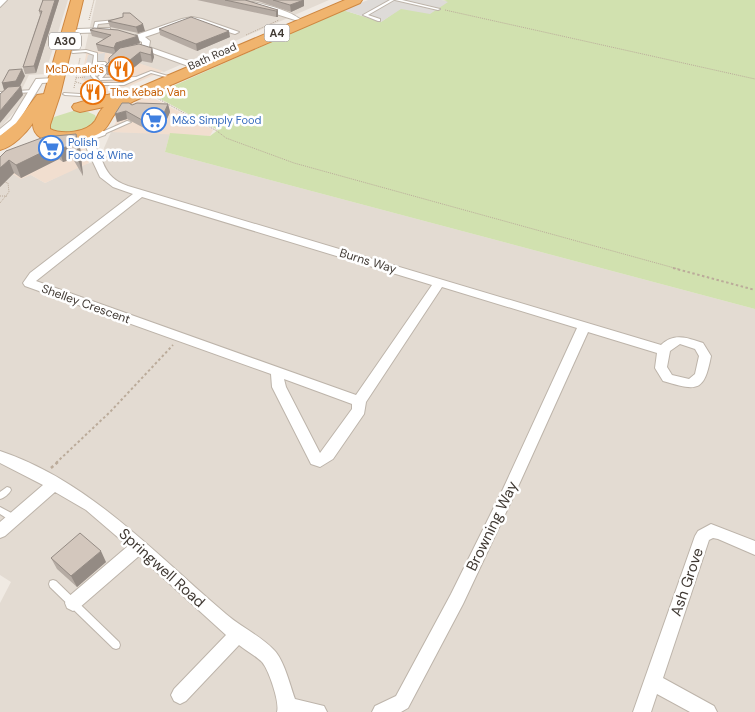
<svg xmlns="http://www.w3.org/2000/svg" width="755" height="712" font-family="'DM Sans',sans-serif">
<style>
.residential{fill:#e3dbd2}
.commercial{fill:#f1decf}
.green{fill:#d1e1af}
.parking{fill:#dedbd8}
.lines{fill:none;stroke-linecap:round;stroke-linejoin:round}
.lane-casing{stroke:#bdb4aa;stroke-width:2}
.street-casing{stroke:#bdb4aa;stroke-width:2}
.highway-casing{stroke:#ce8740;stroke-width:2}
.path-far2{stroke:#bbab9a;stroke-width:1;stroke-dasharray:1 1;stroke-linecap:butt}
.path-far1{stroke:#bbab9a;stroke-width:2;stroke-dasharray:2.5 2.5;stroke-linecap:butt}
.path{stroke:#bbab9a;stroke-width:2.5;stroke-dasharray:3 3;stroke-linecap:butt}
.lane{fill:#fff;fill-rule:evenodd}
.street{fill:#fff;fill-rule:evenodd}
.highway{fill:#f0b46e;fill-rule:evenodd}
.wall{fill:#b5aba3}
.shaded-wall{fill:#948b84}
.building{fill:#d3c7bd;stroke:#948b84}
.labels{text-anchor:middle;dominant-baseline:central;stroke-width:5;stroke-linejoin:round;paint-order:stroke}
.shield{fill:#fff;stroke:#7a7571;stroke-width:1}
.shield-label{font-size:11px;font-weight:bold;fill:#413a34}
.far-street-label{font-size:11px;fill:#413a34;stroke:#fff}
.far-food-label{font-size:11px;fill:#c56008;stroke:#fff;text-anchor:end}
.far-shop-label{font-size:11px;fill:#366cbe;stroke:#fff;text-anchor:start}
.street-label{font-size:12px;fill:#413a34;stroke:#fff}
.near-street-label{font-size:15px;fill:#413a34;stroke:#fff}
</style>
<rect width="100%" height="100%" fill="#f0eae3"/>
<g class="residential">
<polygon points="0,0 68,0 45,74 29,75 20,93 27,93 16,110 0,128"/>
<polygon points="96,0 329,0 164,72 107,53 85,49"/>
<polygon points="111,132 170,133 165,152 755,309 755,712 0,712 0,603 11,582 0,575 0,171 31,175 45,183 82,165 106,159 104,148"/>
</g>
<g class="commercial">
<polygon points="85,49 107,53 163,71 127,87 111,88 106,95 87,93 92,86 81,79 86,55"/>
<polygon points="150,96 213,130 210,136 111,132 121,112 126,106"/>
<polygon points="54,145 84,145 89,163 45,183 31,175 21,179 4,169"/>
</g>
<g class="green">
<polygon points="442,0 755,0 755,309 165,152 170,133 210,136 218,130 153,95 343,10 381,22 401,8 447,1"/>
<path d="M73,111L88,112L95,115L97,120C84,134 63,136 46,128L54,117Z"/>
</g>
<g class="parking">
<polygon points="368,0 442,0 448,2 430,14 401,9 381,22 343,10"/>
<polygon points="105,53 104,61 98,62 97,68 102,68 101,73 96,74 96,78 85,80 83,78 87,77 83,77 88,55"/>
</g>
<g class="lines">
<defs>
<g id="lane">
<polygon points="390,0 394,0 368,15 380,19 380,21 378,21 363,15"/>
<polygon points="395,0 402,0 440,9 438,10"/>
<polygon points="116,20 117,20 117,22 98,24 96,31 93,30 95,22"/>
<path d="M86,50L97,53V62H105L109,66L107,72L102,78L136,77L151,71L168,76L166,77L151,73L124,85H100L91,76L94,55L86,52L73,53L71,52L73,51ZM97,64H103L105,66L103,72L98,77L100,80L131,79L123,83H102L95,76Z"/>
<polygon points="34,90 35,90 35,92 0,94 0,92"/>
<polygon points="64,93 112,96 114,97 112,98 65,95 63,94"/>
<polygon points="127,121 131,122 104,134 100,133"/>
<path d="M7,487L10,488L11,490C9,494 4,498 0,499V492Z"/>
<path d="M0,507L17,516L18,518L17,520C11,522 5,517 0,514Z"/>
<polygon points="53,580 56,581 119,642 120,645 119,648 116,649 113,648 50,587 49,584 50,581"/>
</g>
<g id="street">
<polygon points="7,0 0,7 0,0"/>
<path d="M232,0C251,0 285,8 300,19L295,20Z"/>
<polygon points="192,17 202,19 239,32 235,34 192,21 145,37 150,41 149,47 194,63 194,67 191,67 144,50 137,51 133,49 142,46 142,42 136,39 136,35 182,19"/>
<polygon points="107,28 110,28 110,32 78,33 74,31 78,29"/>
<polygon points="55,78 59,80 58,82 42,83 17,124 0,136 0,129 11,120 36,79"/>
<path d="M102,130L106,133L105,135L91,140C106,159 100,176 128,186L661,345C674,332 688,338 703,343L711,356C704,393 697,391 663,381L655,368L657,353L588,332L517,489L463,604L408,708L401,712H372L375,706L396,696L451,594L503,489L577,328L442,287L366,402L364,414L333,459L320,467L311,464L272,387L271,374L25,286L23,283L30,273L133,194L113,187L100,177L85,145L78,143V139L71,135L75,132L85,136ZM142,197L432,285L356,395L36,281ZM680,344L695,349L699,356L695,374L689,379L672,375L667,367L670,351ZM284,379L352,404V409L320,453L286,387Z"/>
<path d="M0,451C90,481 155,554 226,614C241,627 261,636 274,650C284,660 290,685 295,699L324,706L327,712H277C280,703 269,670 262,662C256,656 246,651 239,645L186,701L180,704L174,701L171,695L174,689L226,635L139,556L79,608L73,611L67,608L65,603L67,598L128,546L86,510L55,492L5,536L0,538V522L43,485L0,463Z"/>
<polygon points="711,524 755,541 755,555 718,539 713,538 709,540 663,678 714,706 717,712 690,712 657,694 651,712 633,712 695,536 698,531"/>
</g>
<path id="highway" d="M71,0H83L60,95L50,125V129C62,135 86,133 95,121C98,116 99,111 104,107L80,112L74,110L72,107L74,104C85,101 121,90 129,92L345,0H362L360,3L134,101C127,105 119,109 114,115C109,122 108,128 100,133C84,142 32,151 33,123C26,133 13,147 0,150V136L16,123L37,95L44,94Z"/>
</defs>
<use href="#lane" class="lane-casing"/>
<use href="#street" class="street-casing"/>
<use href="#highway" class="highway-casing"/>
<g class="path-far2">
<polyline points="445,10 755,79"/>
<polyline points="89,20 94,0"/>
<polyline points="246,35 279,20"/>
<polyline points="76,78 86,77"/>
<polyline points="76,82 95,88"/>
<polyline points="74,88 80,58"/>
<polyline points="155,97 217,131 226,138 294,163 678,269"/>
<polyline points="0,196 7,196"/>
<polyline points="0,203 9,192 8,183 4,182"/>
</g>
<g class="path-far1">
<polyline points="673,268 755,290"/>
<polyline points="56,463 110,412 173,345"/>
</g>
<polyline class="path" points="51,468 58,462"/>
<use href="#lane" class="lane"/>
<use href="#street" class="street"/>
<use href="#highway" class="highway"/>
</g>
<g class="wall">
<polygon points="42,0 59,0 36,73 25,74 23,67 40,15 39,11 42,3"/>
<polygon points="197,0 245,0 278,10 278,17 276,17"/>
<polygon points="250,0 304,0 304,6 291,12 258,1"/>
<polygon points="123,17 145,31 138,33 110,27 108,21"/>
<polygon points="94,28 140,43 129,46 152,48 154,57 152,63 142,61 126,74 120,76 107,75 105,66 109,62 113,54 98,51 96,44 104,39 92,36 90,30"/>
<polygon points="159,29 230,37 197,51 160,35"/>
<polygon points="129,103 132,105 168,104 170,112 163,128 144,128 127,119 117,122"/>
<polygon points="76,134 80,146 83,176 73,159 63,162 59,159 21,178 14,173 0,187 0,157"/>
<polygon points="51,558 106,562 77,587 57,569"/>
</g>
<g class="shaded-wall">
<polygon points="55,0 59,0 36,73 34,66"/>
<polygon points="304,0 304,6 291,12 290,5"/>
<polygon points="278,10 278,17 276,17 276,11"/>
<polygon points="143,24 145,31 138,33 136,27"/>
<polygon points="229,31 230,37 197,51 196,44"/>
<polygon points="138,36 140,43 118,49 116,55 114,48 116,43"/>
<polygon points="152,48 154,57 152,63 151,55"/>
<polygon points="140,52 142,61 126,74 120,76 118,67"/>
<polygon points="22,69 25,76 19,88 4,90 2,83"/>
<polygon points="21,86 23,95 0,123 0,111"/>
<polygon points="168,104 170,112 163,128 161,120"/>
<polygon points="126,111 127,119 117,122 115,114"/>
<polygon points="76,134 80,146 83,176 79,162"/>
<polygon points="55,146 59,159 21,178 16,165"/>
<polygon points="69,146 73,159 63,162 59,149"/>
<polygon points="9,160 14,173 0,187 0,168"/>
<polygon points="101,551 106,562 77,587 71,576"/>
</g>
<g class="building">
<polygon points="43,0 55,0 34,66 23,67 42,11 39,11"/>
<polygon points="225,0 245,0 278,10 276,11"/>
<polygon points="273,0 304,0 290,5"/>
<polygon points="123,13 130,13 143,24 136,27 108,21 123,17"/>
<polygon points="191,17 229,31 196,44 159,29"/>
<polygon points="94,28 118,30 138,36 116,43 114,48 96,44 111,35 90,30"/>
<polygon points="139,44 152,48 151,55 140,52 124,65 118,67 105,66 109,62 109,58 120,48"/>
<polygon points="22,69 16,81 2,83 9,70"/>
<polygon points="21,86 0,111 0,94 8,87"/>
<polygon points="122,103 129,103 132,105 137,103 168,104 161,120 142,120 126,111 115,114"/>
<polygon points="76,134 79,162 69,146 59,149 55,146 16,165 9,160 0,168 0,157 6,151 44,137"/>
<polygon points="80,533 101,551 71,576 51,558"/>
</g>
<defs>
<symbol id="restaurant-ring" viewBox="-11 -11 22 22"><circle r="9.5" fill="#fff" stroke="#e8710a" stroke-width="1.5"/><path d="M-5-6h1v4h1v-4h1v4h1v-4h1v5L-1.5 .5V6h-2V.5L-5-1ZM5-6V6H3V1.5H1.5Q1.5-4 5-6Z" fill="#e8710a"/></symbol>
<symbol id="supermarket-ring" viewBox="-11 -11 22 22"><circle r="9.5" fill="#fff" stroke="#3f7fe0" stroke-width="1.5"/><path d="M-6-5.5h2.5l.6 2H6L4.5 2H-2.5L-4.4-4H-6ZM-1.5 3.2a1.3 1.3 0 1 0 .1 0ZM3 3.2a1.3 1.3 0 1 0 .1 0Z" fill="#3f7fe0"/></symbol>
</defs>
<g fill-rule="evenodd">
<use href="#restaurant-ring" x="107" y="55" width="28" height="28"/>
<use href="#restaurant-ring" x="79" y="78" width="28" height="28"/>
<use href="#supermarket-ring" x="140" y="106" width="28" height="28"/>
<use href="#supermarket-ring" x="37" y="134" width="28" height="28"/>
</g>
<g class="labels">
<g class="shield">
<rect x="264.5" y="24.5" width="25" height="17" rx="4"/>
<rect x="49" y="32.5" width="32" height="17" rx="4"/>
</g>
<g class="shield-label">
<text x="277" y="33">A4</text>
<text x="65" y="41">A30</text>
</g>
<g class="far-street-label">
<text transform="translate(212 56) rotate(-24)">Bath Road</text>
</g>
<g class="far-food-label">
<text x="104" y="69">McDonald's</text>
<text x="110" y="92" text-anchor="start">The Kebab Van</text>
</g>
<g class="far-shop-label">
<text x="172" y="120">M&amp;S Simply Food</text>
<text x="68" y="142">Polish<tspan x="68" dy="13">Food &amp; Wine</tspan></text>
</g>
<g class="street-label">
<text transform="translate(368 261) rotate(17)">Burns Way</text>
<text transform="translate(86 304) rotate(20)">Shelley Crescent</text>
</g>
<g class="near-street-label">
<text transform="translate(492 526) rotate(-64)">Browning Way</text>
<text transform="translate(162 568) rotate(42)">Springwell Road</text>
<text transform="translate(687 582) rotate(-71)">Ash Grove</text>
</g>
</g>
</svg>
